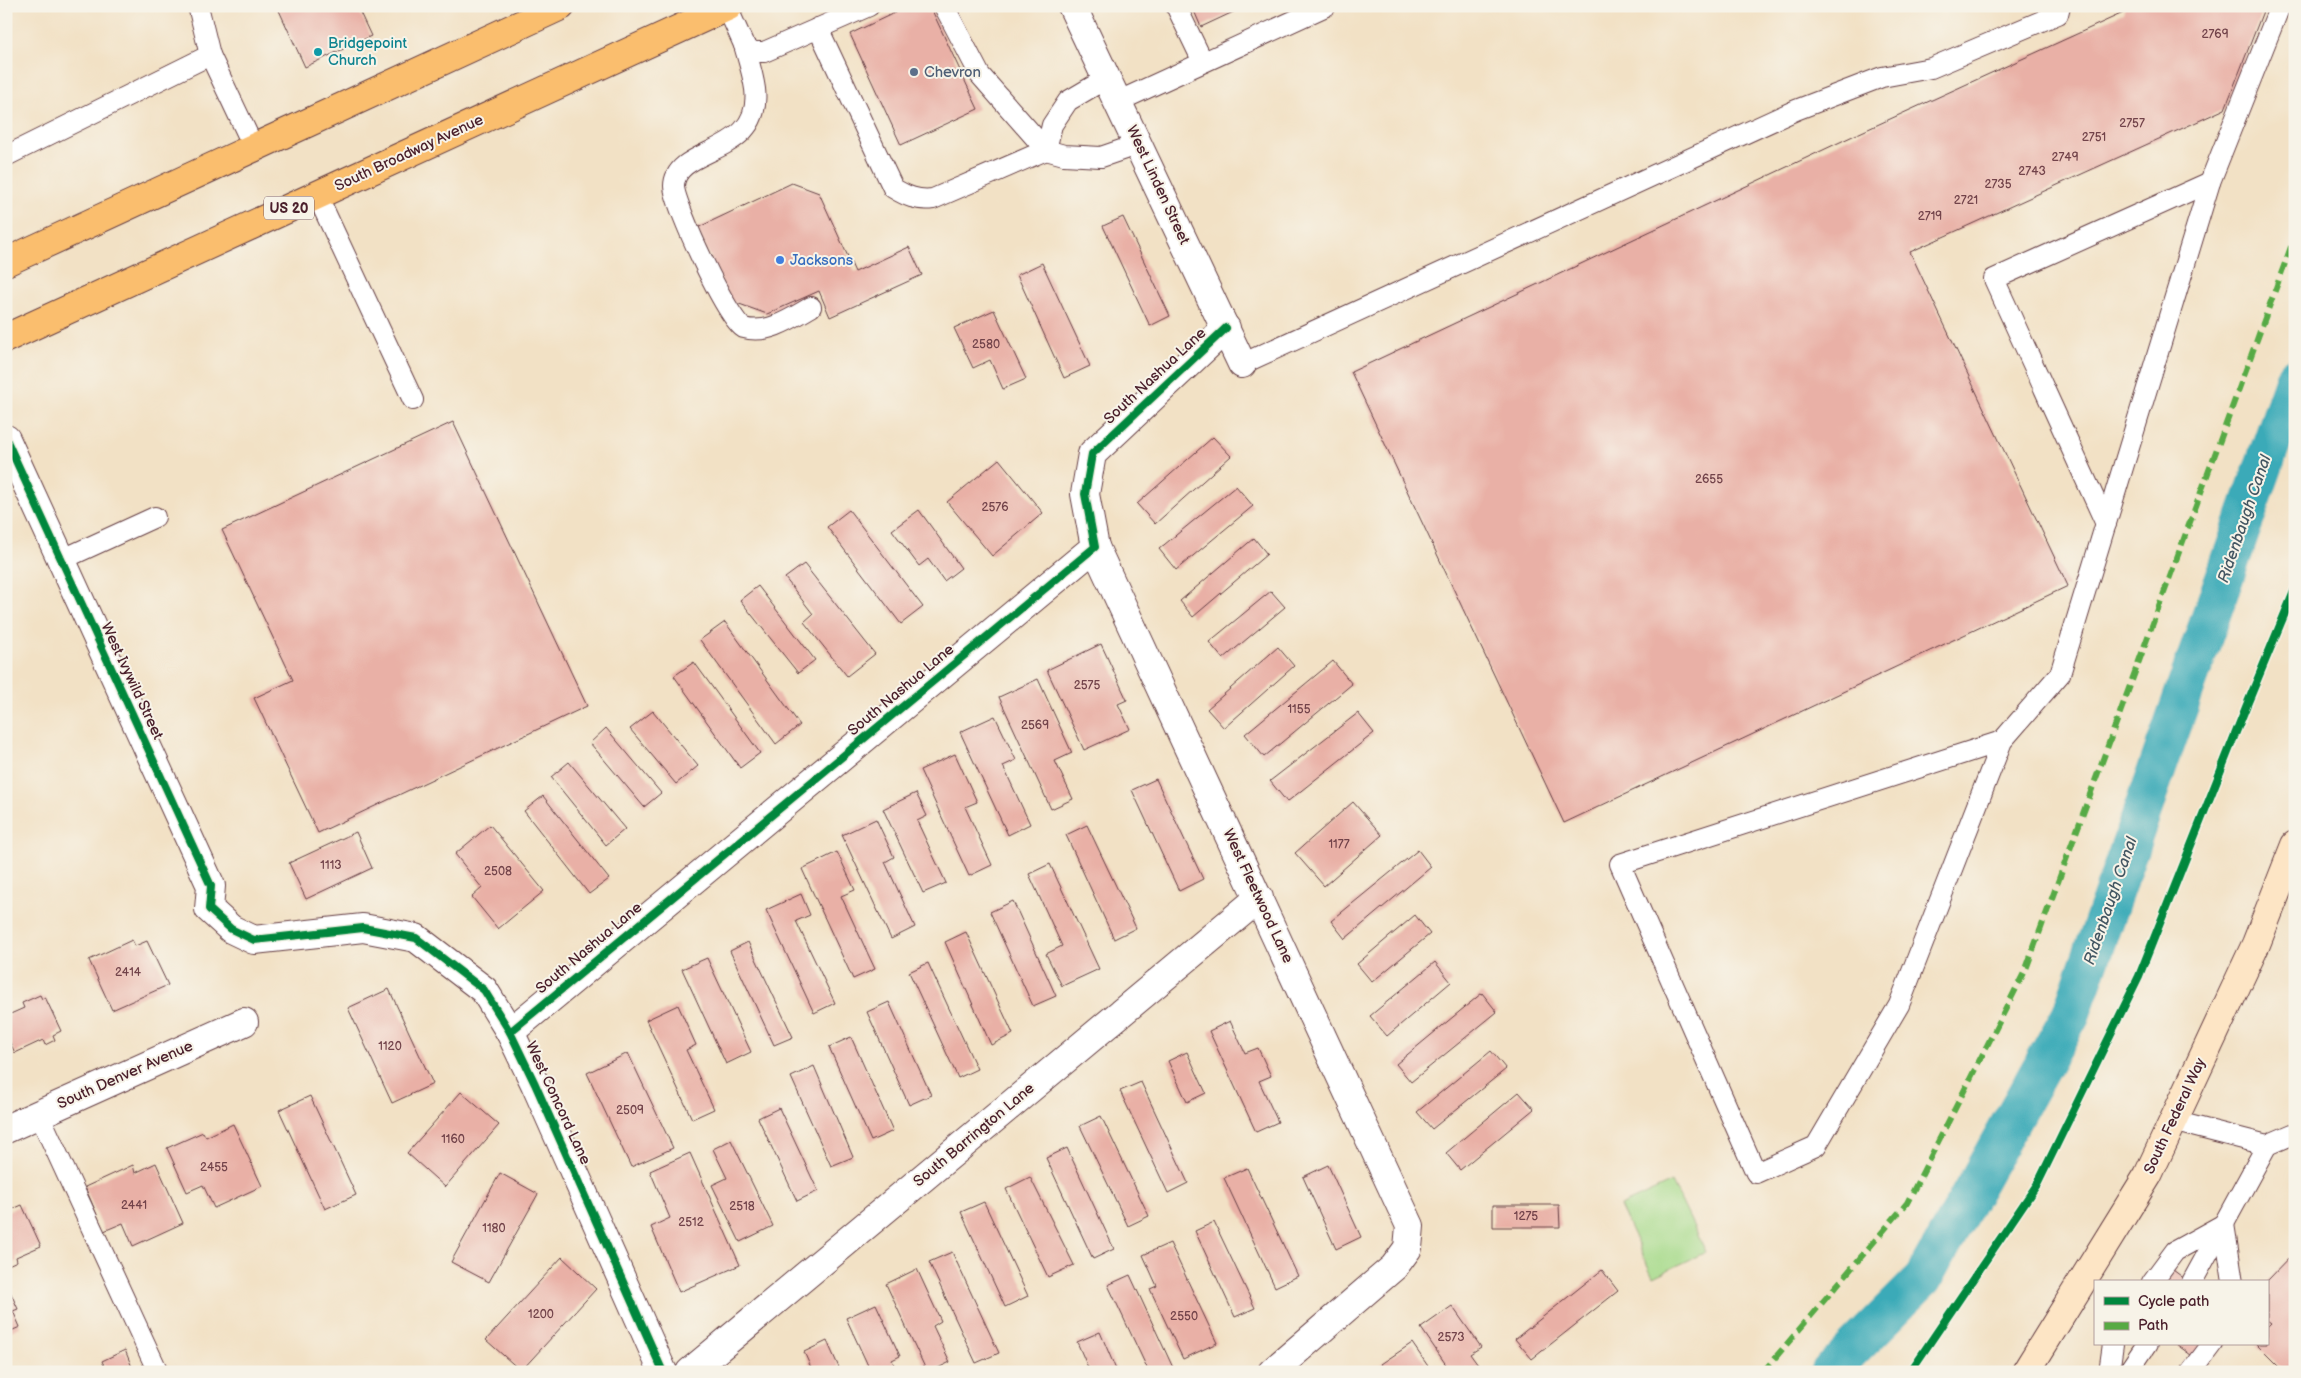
<svg xmlns="http://www.w3.org/2000/svg" width="2301" height="1378" font-family="'Balsamiq Sans',sans-serif">
<style>
.green{fill:#a6da8a;stroke:#787c5a}
.lines{fill:none;stroke-linecap:round;stroke-linejoin:round}
.canal{stroke:#3aaab8;stroke-width:39}
.building{fill:#e9b0a6}
.service-casing{stroke:#633c42;stroke-width:22}
.minor-casing{stroke:#633c42;stroke-width:30}
.secondary-casing{stroke:#633c42;stroke-width:30}
.primary-casing{stroke:#633c42;stroke-width:30}
.service{stroke:#fff;stroke-width:20}
.minor{stroke:#fff;stroke-width:28}
.secondary{stroke:#fde5c5;stroke-width:28}
.primary{stroke:#fabe6e;stroke-width:28}
.quiet{stroke:#57aa44;stroke-width:6;stroke-dasharray:12 6;stroke-linecap:butt}
.cycleway-casing{stroke:#f7f3e8;stroke-width:11}
.cycleway{stroke:#00873e;stroke-width:8}
.culture-dot{fill:#0f9aa8;stroke:#f7f3e8;stroke-width:2}
.service-dot{fill:#5c6f8a;stroke:#f7f3e8;stroke-width:2}
.shop-dot{fill:#3f7fe0;stroke:#f7f3e8;stroke-width:2}
.labels{text-anchor:middle;dominant-baseline:central;stroke-width:4;stroke-linejoin:round;paint-order:stroke}
.number-label{font-size:12px;fill:#72434a}
.shield{fill:#f7f3e8;stroke:#7e5f64;stroke-width:1}
.shield-label{font-size:14px;font-weight:bold;fill:#4a1f2b}
.culture-label{font-size:15px;fill:#0d838f;stroke:#f7f3e8;text-anchor:start}
.service-label{font-size:15px;fill:#4e5e75;stroke:#f7f3e8;text-anchor:start}
.street-label{font-size:15px;fill:#4a1f2b;stroke:#f7f3e8}
.shop-label{font-size:15px;fill:#366cbe;stroke:#f7f3e8;text-anchor:start}
.water-label{font-size:16px;font-style:italic;fill:#445763;stroke:#f7f3e8}
</style>
<rect width="100%" height="100%" fill="#f7f3e8"/>
<filter id="ink" filterUnits="userSpaceOnUse"><feTurbulence type="fractalNoise" baseFrequency=".02" numOctaves="2"/><feDisplacementMap in="SourceGraphic" scale="10" xChannelSelector="R" yChannelSelector="G"/><feConvolveMatrix kernelMatrix="1 2 1 2 8 2 1 2 1" color-interpolation-filters="sRGB"/></filter>
<filter id="wash" filterUnits="userSpaceOnUse"><feTurbulence type="fractalNoise" baseFrequency=".0096" numOctaves="4" result="noise"/><feDisplacementMap in="SourceGraphic" scale="20" xChannelSelector="R" yChannelSelector="G"/><feGaussianBlur stdDeviation="1.12" result="paint"/><feColorMatrix in="noise" values="0 0 0 0 0 0 0 0 0 0 0 0 0 0 0 0 0 1.4 0 .05"/><feComposite in="paint" operator="in"/></filter>
<g filter="url(#wash)">
<rect width="100%" height="100%" fill="#f2e1c5"/>
<polygon class="green" points="1672,1182 1706,1252 1653,1277 1620,1206"/>
<g class="lines">
<polyline class="canal" points="1830,1372 1923,1279 2071,1014 2295,377"/>
</g>
<g id="blocks">
<g class="building">
<polygon points="277,6 357,6 371,36 305,67"/>
<polygon points="909,6 930,6 978,109 901,145 850,34"/>
<polygon points="1192,6 1246,6 1201,27"/>
<polygon points="2125,6 2265,6 2225,109 1910,252 2068,586 1564,823 1351,372 1855,135 2123,13"/>
<polygon points="792,183 819,193 855,272 909,247 922,275 830,317 819,291 767,314 731,301 697,228"/>
<polygon points="1123,217 1170,316 1150,326 1103,226"/>
<polygon points="1042,263 1090,366 1064,378 1017,275"/>
<polygon points="994,310 1026,379 1003,389 990,360 973,368 954,328"/>
<polygon points="453,422 587,706 318,833 254,698 293,680 222,530"/>
<polygon points="1213,437 1231,456 1155,524 1137,504"/>
<polygon points="999,459 1043,513 992,556 947,502"/>
<polygon points="1236,486 1253,506 1176,570 1159,549"/>
<polygon points="849,510 923,607 901,624 827,527"/>
<polygon points="919,510 961,568 944,581 928,559 919,566 892,530"/>
<polygon points="1254,538 1267,554 1193,617 1180,601"/>
<polygon points="804,564 875,654 847,676 804,622 813,614 785,578"/>
<polygon points="758,586 815,660 798,673 740,600"/>
<polygon points="1271,591 1285,607 1223,659 1209,642"/>
<polygon points="725,622 800,725 776,744 700,640"/>
<polygon points="1101,644 1127,700 1118,704 1130,729 1084,750 1047,670"/>
<polygon points="1278,647 1294,666 1224,728 1207,709"/>
<polygon points="1333,661 1352,684 1264,757 1245,734"/>
<polygon points="694,662 760,753 740,768 674,676"/>
<polygon points="1038,679 1072,753 1055,761 1073,799 1051,809 999,697"/>
<polygon points="653,711 698,766 676,784 630,729"/>
<polygon points="1358,713 1374,733 1287,802 1270,781"/>
<polygon points="995,716 1016,760 1003,766 1030,824 1008,835 960,732"/>
<polygon points="606,728 661,793 644,807 590,743"/>
<polygon points="955,754 977,802 965,807 992,865 969,876 920,770"/>
<polygon points="569,762 625,829 606,845 551,777"/>
<polygon points="1156,779 1203,879 1179,891 1132,790"/>
<polygon points="916,793 927,816 917,821 946,883 923,893 883,809"/>
<polygon points="543,796 609,879 589,894 524,811"/>
<polygon points="1353,802 1382,835 1324,886 1295,853"/>
<polygon points="876,819 894,857 885,862 915,927 891,939 842,835"/>
<polygon points="490,825 544,891 498,929 472,897 482,888 455,854"/>
<polygon points="1087,825 1136,928 1114,939 1066,835"/>
<polygon points="356,832 372,868 306,899 289,863"/>
<polygon points="1418,850 1431,867 1345,939 1331,921"/>
<polygon points="837,852 855,890 841,896 875,969 853,979 802,869"/>
<polygon points="1050,864 1099,969 1062,986 1046,954 1062,946 1029,874"/>
<polygon points="801,894 810,915 796,921 835,1003 814,1013 766,910"/>
<polygon points="1013,901 1056,996 1033,1006 990,912"/>
<polygon points="1415,915 1430,934 1372,982 1357,964"/>
<polygon points="966,932 1013,1034 991,1045 945,942"/>
<polygon points="132,940 135,946 147,941 168,985 112,1010 89,960"/>
<polygon points="748,942 793,1037 774,1045 730,951"/>
<polygon points="707,958 751,1052 726,1064 682,969"/>
<polygon points="1435,962 1451,982 1387,1036 1370,1016"/>
<polygon points="928,963 977,1069 958,1078 909,972"/>
<polygon points="389,989 433,1084 392,1103 348,1008"/>
<polygon points="1482,993 1497,1012 1411,1082 1396,1064"/>
<polygon points="40,995 42,999 45,997 61,1031 53,1035 55,1040 45,1045 43,1040 15,1053 6,1034 6,1016 24,1008 22,1003"/>
<polygon points="889,1002 931,1095 909,1105 867,1012"/>
<polygon points="678,1005 696,1045 686,1050 714,1109 692,1119 646,1020"/>
<polygon points="1230,1021 1245,1053 1258,1048 1271,1076 1259,1081 1278,1122 1256,1132 1209,1031"/>
<polygon points="851,1037 893,1131 871,1141 829,1047"/>
<polygon points="1491,1051 1506,1069 1432,1129 1417,1112"/>
<polygon points="1187,1052 1206,1093 1187,1102 1168,1061"/>
<polygon points="628,1053 673,1148 631,1167 587,1073"/>
<polygon points="814,1066 853,1157 831,1166 791,1077"/>
<polygon points="1141,1082 1188,1183 1168,1193 1120,1091"/>
<polygon points="461,1092 499,1125 445,1187 407,1153"/>
<polygon points="1519,1092 1534,1109 1460,1170 1446,1153"/>
<polygon points="310,1096 356,1195 325,1209 279,1110"/>
<polygon points="779,1108 818,1191 797,1201 758,1118"/>
<polygon points="1101,1116 1149,1216 1128,1226 1080,1126"/>
<polygon points="233,1124 262,1186 214,1208 203,1185 187,1192 167,1148 203,1132 206,1137"/>
<polygon points="731,1140 773,1226 740,1242 712,1185 727,1178 713,1149"/>
<polygon points="1067,1148 1114,1249 1093,1259 1046,1158"/>
<polygon points="690,1153 740,1265 679,1292 651,1227 670,1218 650,1171"/>
<polygon points="156,1163 183,1223 133,1246 123,1223 104,1231 85,1187 133,1165 135,1173"/>
<polygon points="1328,1165 1361,1237 1336,1249 1303,1177"/>
<polygon points="1247,1168 1298,1276 1275,1287 1224,1178"/>
<polygon points="500,1173 538,1194 489,1282 451,1262"/>
<polygon points="1030,1177 1074,1265 1048,1277 1006,1189"/>
<polygon points="984,1202 1028,1296 1005,1307 961,1212"/>
<polygon points="22,1205 41,1246 16,1257 17,1261 6,1266 6,1212"/>
<polygon points="1493,1205 1559,1205 1560,1227 1493,1227"/>
<polygon points="1214,1222 1255,1308 1235,1317 1195,1231"/>
<polygon points="1170,1243 1217,1343 1183,1359 1150,1289 1157,1286 1143,1255"/>
<polygon points="952,1252 999,1353 976,1363 929,1262"/>
<polygon points="2295,1252 2295,1372 2284,1372 2256,1344 2267,1344 2267,1327 2271,1323 2267,1320 2267,1281"/>
<polygon points="562,1257 596,1289 521,1371 486,1340"/>
<polygon points="2169,1267 2189,1282 2158,1282"/>
<polygon points="917,1269 941,1321 933,1326 950,1362 930,1372 927,1372 886,1284"/>
<polygon points="1602,1270 1618,1291 1532,1359 1515,1339"/>
<polygon points="1130,1275 1175,1372 1149,1372 1108,1285"/>
<polygon points="9,1289 18,1309 13,1311 20,1327 6,1333 6,1291"/>
<polygon points="876,1304 900,1356 892,1360 897,1372 871,1372 846,1318"/>
<polygon points="1452,1306 1481,1347 1470,1354 1483,1372 1451,1372 1421,1328"/>
<polygon points="1100,1332 1117,1372 1090,1372 1077,1342"/>
<polygon points="6,1333 11,1343 6,1345"/>
<polygon points="827,1341 841,1372 813,1372 804,1352"/>
<polygon points="1412,1343 1432,1372 1387,1372 1381,1364"/>
<polygon points="2176,1344 2205,1344 2195,1358"/>
<polygon points="125,1350 134,1372 107,1372 102,1361"/>
</g>
</g>
</g>
<g filter="url(#ink)">
<use href="#blocks" fill-opacity="0" stroke="#633c42" stroke-width="1"/>
<g class="lines">
<defs>
<g id="service">
<polyline points="198,6 210,55 254,148"/>
<polyline points="944,6 980,75 1046,150 1064,155 1101,157 1139,144"/>
<polyline points="1176,6 1203,62"/>
<polyline points="727,7 744,45 753,52 764,52 869,6"/>
<path d="M818,28L893,188C906,196 917,201 933,199L1046,150"/>
<path d="M744,45C748,59 753,74 755,89C763,157 675,145 674,186C674,204 729,323 744,328C767,335 792,318 811,307"/>
<polyline points="1119,101 1326,6"/>
<polyline points="1046,150 1052,125 1068,101 1107,78"/>
<polyline points="6,156 210,55"/>
<polyline points="317,195 413,400"/>
<polyline points="1242,364 1796,110 1882,77 1931,68 2058,14 2060,6"/>
<polyline points="2106,524 1994,279 2210,182"/>
<polyline points="61,560 155,517"/>
<polyline points="2002,741 1620,864 1756,1173 1816,1146 1899,1005 2002,741 2060,674 2210,182 2280,6"/>
<polyline points="39,1114 158,1372"/>
<polyline points="2173,1121 2267,1145 2295,1133"/>
<polyline points="2152,1282 2175,1251 2224,1224 2233,1282"/>
<polyline points="2192,1282 2267,1145"/>
<polyline points="2109,1372 2113,1344"/>
<polyline points="2128,1372 2147,1344"/>
<polyline points="2191,1372 2212,1344"/>
</g>
<g id="minor">
<polyline points="1072,6 1242,364"/>
<polyline points="6,439 211,886 209,909 231,929 254,940 363,928 416,938 484,990 510,1032 535,1084 663,1372"/>
<polyline points="1095,547 1410,1226 1408,1248 1394,1267 1272,1372"/>
<polyline points="510,1032 1095,547 1085,494 1092,454 1226,328"/>
<polyline points="6,1129 244,1022"/>
<polyline points="690,1372 1259,898"/>
</g>
<polyline id="secondary" points="2026,1372 2148,1175 2256,944 2295,845"/>
<g id="primary">
<polyline points="6,262 561,6"/>
<polyline points="6,338 729,6"/>
</g>
</defs>
<use href="#service" class="service-casing"/>
<use href="#minor" class="minor-casing"/>
<use href="#secondary" class="secondary-casing"/>
<use href="#primary" class="primary-casing"/>
<use href="#service" class="service"/>
<use href="#minor" class="minor"/>
<use href="#secondary" class="secondary"/>
<use href="#primary" class="primary"/>
<polyline class="quiet" points="1763,1372 1907,1203 2026,969 2295,236"/>
<defs>
<g id="cycleway">
<polyline points="6,439 211,886 209,909 231,929 254,940 363,928 416,938 484,990 510,1032 535,1084 663,1372"/>
<polyline points="510,1032 1095,547 1085,494 1092,454 1226,328"/>
<polyline points="1910,1372 2038,1183 2139,976 2246,707 2295,589"/>
</g>
</defs>
<use href="#cycleway" class="cycleway-casing"/>
<use href="#cycleway" class="cycleway"/>
</g>
</g>
<circle class="culture-dot" cx="318" cy="52" r="5"/>
<circle class="service-dot" cx="914" cy="72" r="5"/>
<circle class="shop-dot" cx="780" cy="260" r="5"/>
<g class="labels">
<g class="number-label">
<text x="2215" y="34">2769</text>
<text x="2132" y="123">2757</text>
<text x="2094" y="137">2751</text>
<text x="2065" y="157">2749</text>
<text x="2032" y="171">2743</text>
<text x="1998" y="184">2735</text>
<text x="1966" y="200">2721</text>
<text x="1930" y="216">2719</text>
<text x="986" y="344">2580</text>
<text x="1709" y="479">2655</text>
<text x="995" y="507">2576</text>
<text x="1087" y="685">2575</text>
<text x="1299" y="709">1155</text>
<text x="1035" y="725">2569</text>
<text x="1339" y="844">1177</text>
<text x="331" y="865">1113</text>
<text x="498" y="871">2508</text>
<text x="128" y="972">2414</text>
<text x="390" y="1046">1120</text>
<text x="630" y="1110">2509</text>
<text x="453" y="1139">1160</text>
<text x="214" y="1167">2455</text>
<text x="134" y="1205">2441</text>
<text x="742" y="1206">2518</text>
<text x="1526" y="1216">1275</text>
<text x="691" y="1222">2512</text>
<text x="494" y="1228">1180</text>
<text x="541" y="1314">1200</text>
<text x="1184" y="1316">2550</text>
<text x="1451" y="1337">2573</text>
</g>
<rect class="shield" x="264" y="196.5" width="50" height="23" rx="4"/>
<g class="shield-label">
<text x="289" y="208">US 20</text>
</g>
<g class="culture-label">
<text x="328" y="43">Bridgepoint<tspan x="328" dy="17">Church</tspan></text>
</g>
<g class="service-label">
<text x="924" y="72">Chevron</text>
</g>
<g class="street-label">
<text transform="translate(409 153) rotate(-25)">South Broadway Avenue</text>
<text transform="translate(1158 185) rotate(65)">West Linden Street</text>
<text transform="translate(1155 376) rotate(-43)">South Nashua Lane</text>
<text transform="translate(132 681) rotate(65)">West Ivywild Street</text>
<text transform="translate(901 690) rotate(-40)">South Nashua Lane</text>
<text transform="translate(1258 896) rotate(65)">West Fleetwood Lane</text>
<text transform="translate(589 948) rotate(-40)">South Nashua Lane</text>
<text transform="translate(125 1075) rotate(-24)">South Denver Avenue</text>
<text transform="translate(558 1103) rotate(65)">West Concord Lane</text>
<text transform="translate(2175 1116) rotate(-65)">South Federal Way</text>
<text transform="translate(974 1135) rotate(-40)">South Barrington Lane</text>
</g>
<g class="shop-label">
<text x="790" y="260">Jacksons</text>
</g>
<g class="water-label">
<text transform="translate(2245 519) rotate(-71)">Ridenbaugh Canal</text>
<text transform="translate(2111 901) rotate(-71)">Ridenbaugh Canal</text>
</g>
</g>
<rect width="2301" height="1378" fill="none" stroke="#f7f3e8" stroke-width="25"/>
<rect x="2094" y="1280" width="175" height="65" fill="#f7f3e8" stroke="#b29e9c"/>
<rect x="2104" y="1297" width="25" height="8" fill="#00873e" stroke="#b29e9c"/>
<text x="2138" y="1306" font-size="15" fill="#4a1f2b">Cycle path</text>
<rect x="2104" y="1322" width="25" height="8" fill="#57aa44" stroke="#b29e9c"/>
<text x="2138" y="1330" font-size="15" fill="#4a1f2b">Path</text>
</svg>
